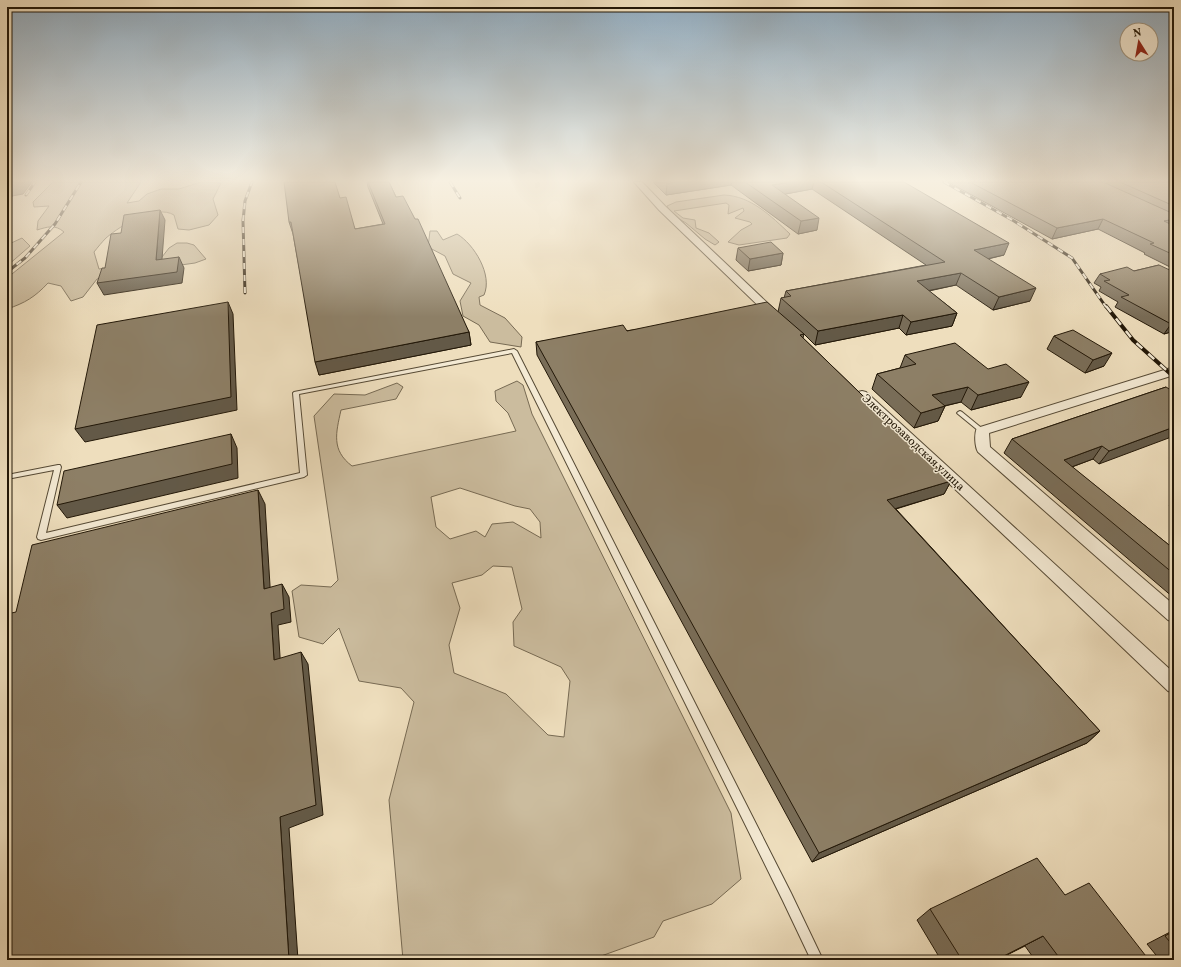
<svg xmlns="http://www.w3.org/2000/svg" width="1181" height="967" font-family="Vollkorn,serif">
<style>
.green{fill:#cbbc9e;stroke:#776a53;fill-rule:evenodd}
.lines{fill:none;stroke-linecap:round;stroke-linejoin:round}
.lane-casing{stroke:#564a35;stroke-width:2}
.street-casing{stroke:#564a35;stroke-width:2}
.lane{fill:#f4ead4;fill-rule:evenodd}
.street{fill:#f4ead4;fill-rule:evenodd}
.rail-far1-casing{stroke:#231808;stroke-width:3}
.rail-casing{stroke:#231808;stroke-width:4}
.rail-far1{stroke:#f4ead4;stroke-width:2;stroke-dasharray:6;stroke-linecap:butt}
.rail{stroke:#f4ead4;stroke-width:2.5;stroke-dasharray:8;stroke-linecap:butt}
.wall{fill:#796d58;stroke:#231808}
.shaded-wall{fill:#635947;stroke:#231808}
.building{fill:#8d7f66;stroke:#231808}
.labels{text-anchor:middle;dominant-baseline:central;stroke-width:3;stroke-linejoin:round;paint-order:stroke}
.street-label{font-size:12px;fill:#231808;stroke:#f4ead4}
</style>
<rect width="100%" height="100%" fill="#eedebd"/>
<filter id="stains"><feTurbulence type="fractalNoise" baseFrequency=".005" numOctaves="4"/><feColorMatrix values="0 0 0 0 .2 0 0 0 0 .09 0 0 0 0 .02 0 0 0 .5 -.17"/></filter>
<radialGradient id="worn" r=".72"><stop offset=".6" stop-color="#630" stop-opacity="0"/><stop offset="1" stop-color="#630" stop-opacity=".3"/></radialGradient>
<g class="green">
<path d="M53,182H141L127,203L139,201L147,194L161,189H179L201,182L221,183L213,199L218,215L209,225L189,230L178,229L174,215C156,204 121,225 106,238C102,242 98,247 94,252L99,269L149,262L162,257L169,248L177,243H187L194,245L206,259L195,263L131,272L97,279L83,297L71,301L61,286L48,283C35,297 25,303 7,309V278L64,232C55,224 47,227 37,230L38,221L49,206L34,207L33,202Z"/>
<path d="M724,195C751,196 771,216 790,234L787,238L739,245L728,242L741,230L752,224L750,222L735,218L744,211L743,208L728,214L729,205L726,203L674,211L683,218L695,220L696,228L709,233L719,242L715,245L705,239L686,223L671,214L667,206L676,202Z"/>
<path d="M430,231H437L443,240L457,234C474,244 493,275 484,295L479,297L480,305L505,318L522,337L521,347L490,342L479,325L463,316L460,301L471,283L453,274L445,256L428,247Z"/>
<polygon points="22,238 30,246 7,266 7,245"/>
<path d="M517,381L523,385L532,414L731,813L741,879L712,904L663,921L654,937L590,960H403L389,800L414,702L401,688L359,681L339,628L323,644L299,637L292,591L301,585L331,587L338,580L314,416L334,394L365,395L397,383L403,387L396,399L341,410C336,433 331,450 352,466L516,431L508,413L496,401L495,391ZM460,488L515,506L530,509L540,522L541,538L513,522L492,524L485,537L476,531L450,539L436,527L431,497ZM493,566L512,567L522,609L513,622L514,646L561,667L570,681L564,737L548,735L506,694L454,673L449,645L460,608L452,583L482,575Z"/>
</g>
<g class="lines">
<defs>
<g id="lane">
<polygon points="514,349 517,351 791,893 823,960 811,960 783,901 512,353 299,394 307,475 304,477 41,540 38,539 37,537 54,470 7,479 7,475 58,465 60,465 61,467 46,533 300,473 293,393 294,392"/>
<polygon points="960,411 962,412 984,430 985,431 984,432 980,432 958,414 957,413 958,412"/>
</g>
<g id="street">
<polygon points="634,182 642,182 665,206 778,313 779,315 778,317 770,317 659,210"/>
<path d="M1174,367V375L989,433L990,447L1174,605V622L1168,620L978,452C975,447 974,434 977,428Z"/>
<polygon points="862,391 866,392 1174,673 1174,693 1168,691 1057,585 858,398 856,395 858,392"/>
</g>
</defs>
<use href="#lane" class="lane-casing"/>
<use href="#street" class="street-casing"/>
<use href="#lane" class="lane"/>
<use href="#street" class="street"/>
<defs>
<g id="rail-far1">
<polyline points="450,182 460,198"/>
<polyline points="944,182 1014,221 1072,258 1106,307"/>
<polyline points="26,195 35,182"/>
<polyline points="7,272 25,258 55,224 81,182"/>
<polyline points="245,293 243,221 245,201 252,182"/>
</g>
<polyline id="rail" points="1106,306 1133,340 1174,377"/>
</defs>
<use href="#rail-far1" class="rail-far1-casing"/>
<use href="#rail" class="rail-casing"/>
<use href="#rail-far1" class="rail-far1"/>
<use href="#rail" class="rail"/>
</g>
<g class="wall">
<polygon points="367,182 389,182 396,197 469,332 471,345 319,375 293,234 340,198 355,229 383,224 368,187"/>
<polygon points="653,182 904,182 1004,255 988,259 1030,301 993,310 956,285 929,291 957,313 952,326 906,335 899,328 815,345 804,334 803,338 951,481 944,494 896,509 1100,731 1087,743 812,862 537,355 536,342 778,312 781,298 784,298 786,291 926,265 812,189 785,194 817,230 798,234 731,185 666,195"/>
<polygon points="948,182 1174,182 1174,224 1173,226 1174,226 1174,269 1144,254 1145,253 1098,229 1052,239"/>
<polygon points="738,248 783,253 781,265 748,271 736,260"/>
<polygon points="1159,265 1174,331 1164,334 1115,307 1118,302 1099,291 1101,287 1094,283 1100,274 1134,271"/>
<polygon points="1054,336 1104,366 1085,373 1047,349"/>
<polygon points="905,355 1021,397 971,410 961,402 945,406 938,421 914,428 872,389 877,374 900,368"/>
<polygon points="1166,387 1099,464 1093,459 1072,467 1174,549 1174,598 1004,453 1012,439"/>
<polygon points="1174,500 1174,510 1169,506"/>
<polygon points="1065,895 1149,960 1035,960 1025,946 997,960 941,960 917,920 930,909"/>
<polygon points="1174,930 1174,960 1160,960 1147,944"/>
</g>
<g class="shaded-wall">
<polygon points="16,182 32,182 23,194 12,196 7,207 7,184"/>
<polygon points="677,182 732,182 731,185 666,195 667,183"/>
<polygon points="791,182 814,182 812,189 770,197 772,185"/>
<polygon points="160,210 165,220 161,272 156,260"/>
<polygon points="819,218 817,230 798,234 801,221"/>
<polygon points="1103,219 1098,229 1052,239 1057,228"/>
<polygon points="1174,219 1174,224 1171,229 1164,221"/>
<polygon points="289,222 291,222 295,233 293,234"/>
<polygon points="1009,243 1004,255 969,263 974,250"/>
<polygon points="783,253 781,265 748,271 750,259"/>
<polygon points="179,257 184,268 182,283 104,295 97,283"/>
<polygon points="961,273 956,285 912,294 917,281"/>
<polygon points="1036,288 1030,301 993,310 999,297"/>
<polygon points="228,302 233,314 237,410 85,442 75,429"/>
<polygon points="957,313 952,326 906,335 911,322"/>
<polygon points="903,315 899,328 815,345 818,331"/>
<polygon points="1174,323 1174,331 1164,334 1171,324"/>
<polygon points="469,332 471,345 319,375 315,362"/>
<polygon points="1112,353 1104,366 1085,373 1093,360"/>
<polygon points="1029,382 1021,397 971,410 978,395"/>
<polygon points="968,387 961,402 926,410 932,395"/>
<polygon points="945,406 938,421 914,428 921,413"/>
<polygon points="1174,427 1174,436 1099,464 1109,451"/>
<polygon points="231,434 237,448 238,478 67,518 57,505"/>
<polygon points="1102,446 1093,459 1055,473 1064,460"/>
<polygon points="951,481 944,494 881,513 887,500"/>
<polygon points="258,490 265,504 271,602 264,589"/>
<polygon points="282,584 289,597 291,622 278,625 281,672 274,660 271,613"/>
<polygon points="301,652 308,664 323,815 289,828 298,960 289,960 280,817"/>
<polygon points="1100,731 1087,743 812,862 819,853"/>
<polygon points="1043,936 997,960 996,960"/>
</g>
<g class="building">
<polygon points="7,182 16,182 7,184"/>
<polygon points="284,182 335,182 340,198 346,197 355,229 385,224 368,182 389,182 396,197 403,196 415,219 418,219 469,332 315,362 291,222 289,222"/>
<polygon points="665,182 677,182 667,183"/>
<polygon points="745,182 791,182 772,185 819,218 801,221"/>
<polygon points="821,182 904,182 1009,243 974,250 1036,288 999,297 961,273 917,281 957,313 911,322 903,315 818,331 781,298 791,296 786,291 945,262"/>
<polygon points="970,182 1103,182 1174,214 1174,219 1164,221 1174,226 1174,255 1150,244 1154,243 1103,219 1057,228"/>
<polygon points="1120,182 1174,182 1174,206"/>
<polygon points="160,210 156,260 179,257 177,272 97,283 102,268 105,268 111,234 121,233 124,215"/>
<polygon points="771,242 783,253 750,259 738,248"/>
<polygon points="1159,265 1174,272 1174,323 1171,324 1121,297 1129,295 1104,281 1110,280 1100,274 1127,267 1134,271"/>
<polygon points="228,302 231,397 75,429 97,325"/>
<polygon points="767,302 804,334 800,335 951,481 887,500 1100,731 819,853 536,342 623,325 627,331"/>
<polygon points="1073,330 1112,353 1093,360 1054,336"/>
<polygon points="955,343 988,369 1006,364 1029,382 978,395 968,387 932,395 945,406 921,413 877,374 916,364 905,355"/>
<polygon points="1166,387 1174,392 1174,427 1109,451 1102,446 1064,460 1174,549 1174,574 1012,439"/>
<polygon points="231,434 232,464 57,505 64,471"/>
<polygon points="258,490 264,589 282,584 284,609 271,613 274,660 301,652 316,805 280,817 289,960 7,960 7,614 16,612 32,545"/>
<polygon points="1037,858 1065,895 1089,883 1149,960 1061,960 1043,936 996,960 962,960 930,909"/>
<polygon points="1174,931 1174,947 1165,936"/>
</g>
<linearGradient id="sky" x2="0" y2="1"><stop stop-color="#8faabe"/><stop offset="0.57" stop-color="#f7f0e1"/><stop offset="1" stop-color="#f7f0e1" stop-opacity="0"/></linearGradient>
<rect width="1181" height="317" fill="url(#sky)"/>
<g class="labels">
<g class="street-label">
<text transform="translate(913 443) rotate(43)">Электрозаводская улица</text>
</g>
</g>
<rect width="1181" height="967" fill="none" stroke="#eedebd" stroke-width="24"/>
<rect x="8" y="8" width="1165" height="951" fill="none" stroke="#231808" stroke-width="2"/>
<rect x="12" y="12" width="1157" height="943" fill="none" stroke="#231808"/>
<g transform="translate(1139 42) rotate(349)"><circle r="19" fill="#f4ead4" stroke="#a09682"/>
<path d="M0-3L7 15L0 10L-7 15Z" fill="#8f2418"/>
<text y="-6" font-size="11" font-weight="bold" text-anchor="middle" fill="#231808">N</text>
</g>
<rect width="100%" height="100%" filter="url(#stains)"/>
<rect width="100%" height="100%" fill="url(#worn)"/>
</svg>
